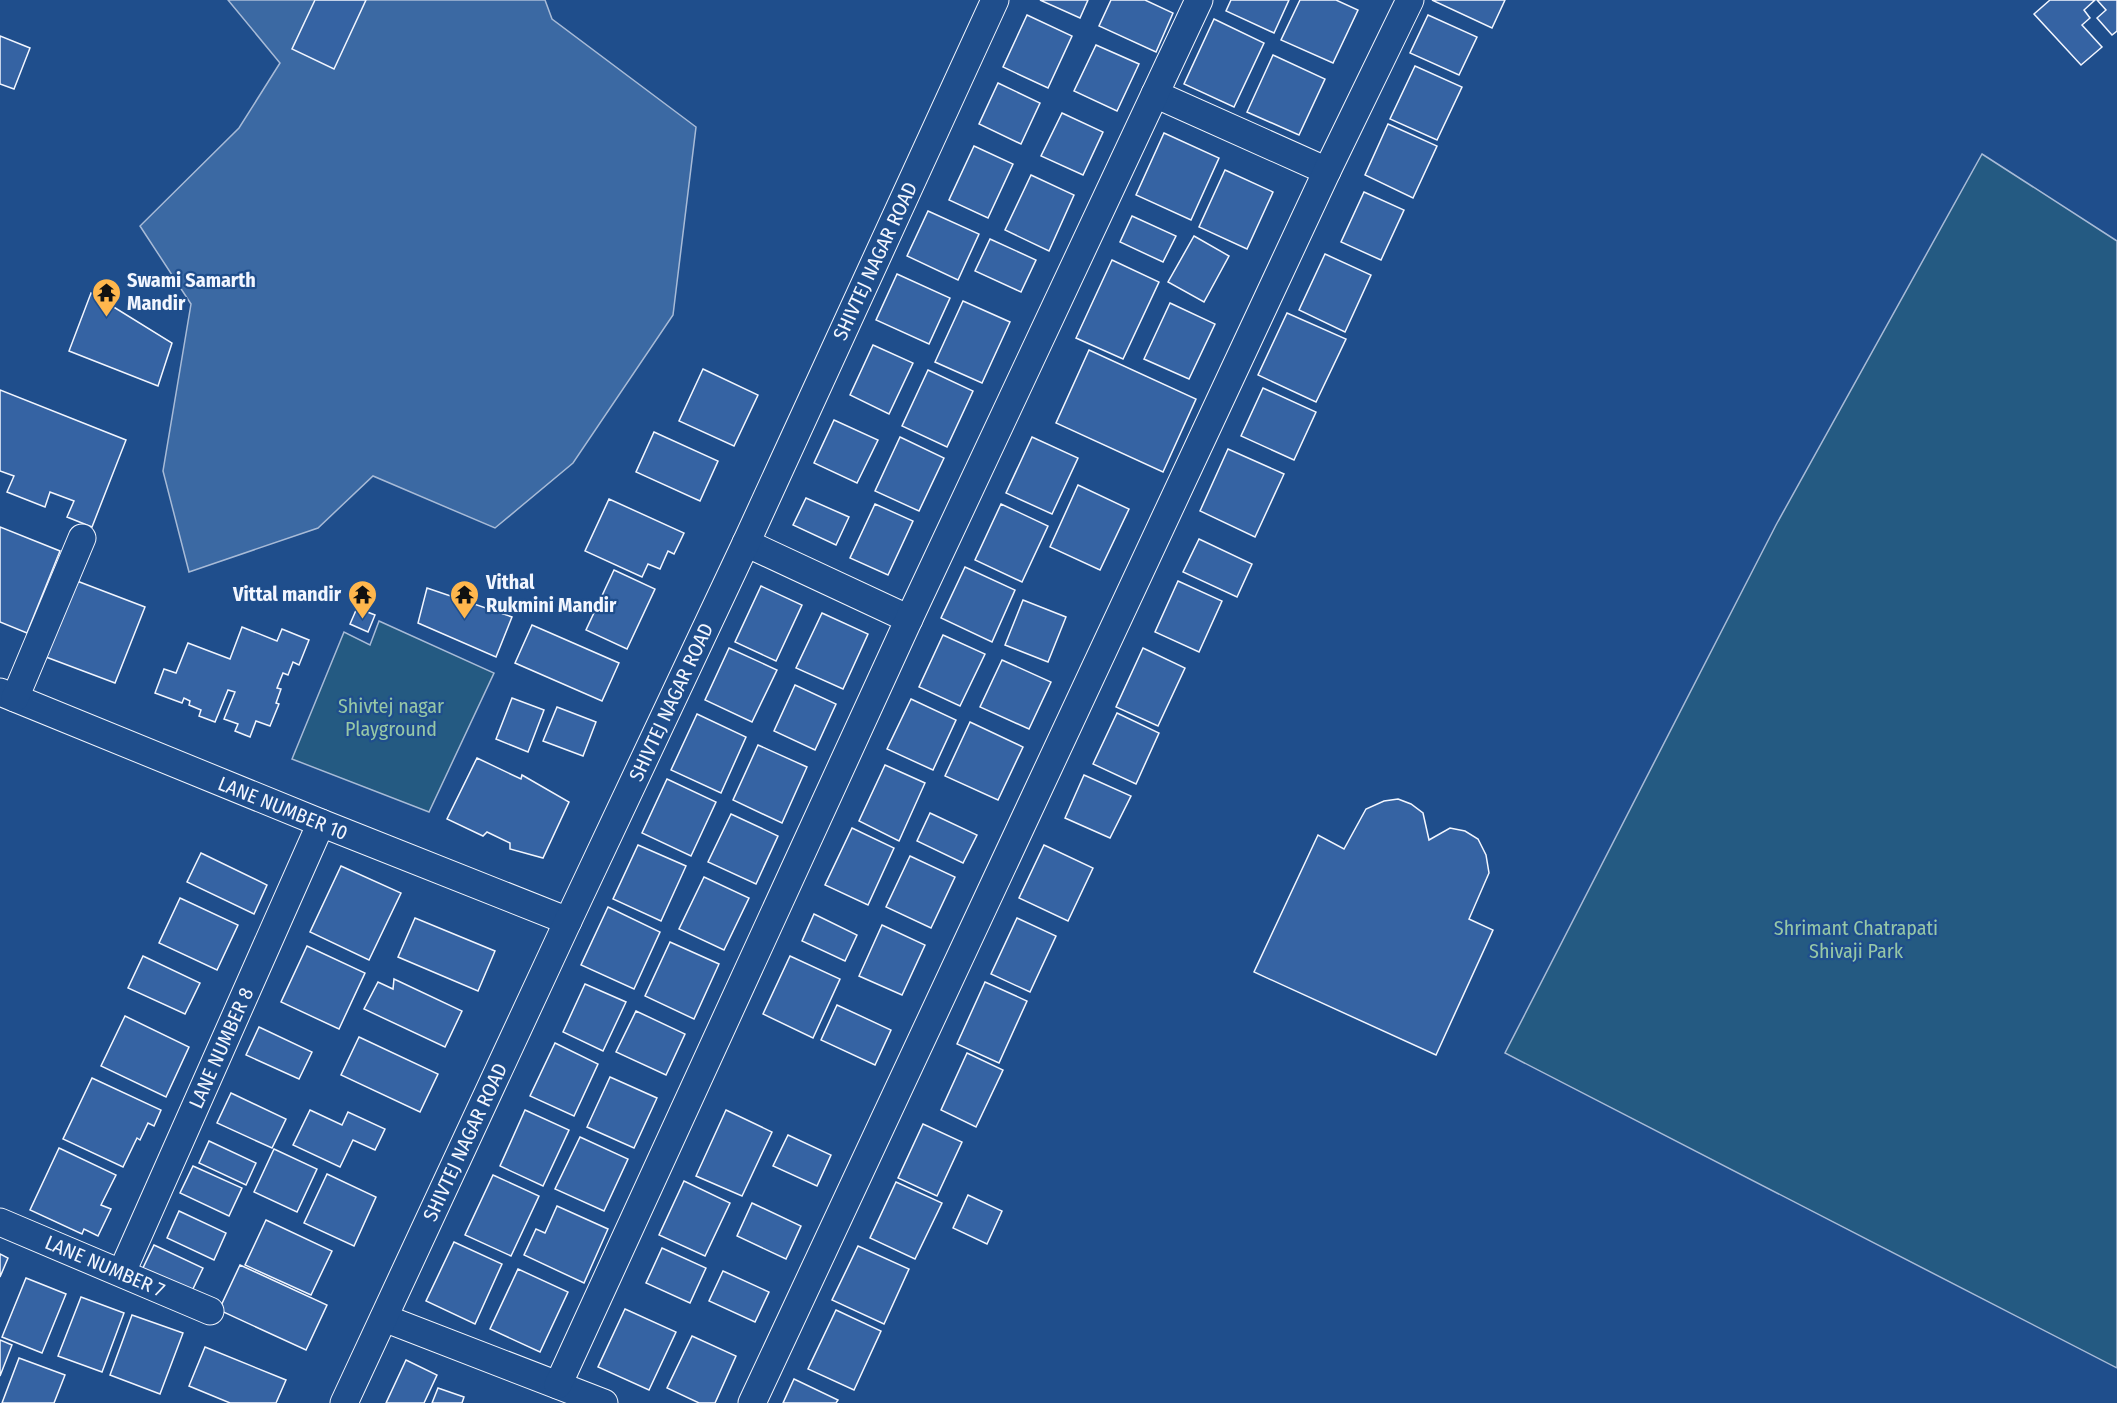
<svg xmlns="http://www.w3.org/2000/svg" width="2117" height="1403" font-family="'Fira Sans Condensed',sans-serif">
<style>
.green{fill:#245a82;stroke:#a8bbd7;stroke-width:1.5}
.water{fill:#3b69a3;stroke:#a8bbd7;stroke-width:1.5}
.building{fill:#3563a3;stroke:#f2f6ff;stroke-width:1.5}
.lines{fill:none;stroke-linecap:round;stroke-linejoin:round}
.minor-casing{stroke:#f2f6ff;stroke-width:29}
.minor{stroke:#1f4e8c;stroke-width:27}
.labels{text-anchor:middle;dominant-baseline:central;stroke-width:4.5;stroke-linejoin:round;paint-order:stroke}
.street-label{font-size:20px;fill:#f2f6ff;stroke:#1f4e8c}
.poi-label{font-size:20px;font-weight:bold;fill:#f2f6ff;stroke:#1f4e8c;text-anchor:start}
.park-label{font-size:20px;fill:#97c8a6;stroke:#1f4e8c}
</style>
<rect width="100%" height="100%" fill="#1f4e8c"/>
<g class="green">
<polygon points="1982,154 2117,241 2117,1368 1505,1053 1776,525"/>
<polygon points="379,621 494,673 429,812 292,759 344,632 370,645"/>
</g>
<polygon class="water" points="228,0 545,0 552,19 696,127 673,315 573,463 495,528 373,476 318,528 189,572 163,471 191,304 140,226 239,128 280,63"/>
<g class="building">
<polygon points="315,0 366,0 334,69 292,49"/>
<polygon points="1040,0 1088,0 1080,18"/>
<polygon points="1111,0 1145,0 1173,13 1156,52 1099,26"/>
<polygon points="1231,0 1289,0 1274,33 1226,11"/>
<polygon points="1300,0 1336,0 1358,10 1333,63 1281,40"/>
<polygon points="1432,0 1505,0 1492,28"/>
<polygon points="2050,0 2095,0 2084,10 2090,18 2082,25 2102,47 2081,65 2034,14"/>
<polygon points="2097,0 2117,0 2117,31 2112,35 2097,18 2106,10"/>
<polygon points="1027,15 1072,36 1048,88 1003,67"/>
<polygon points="1428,15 1477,37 1459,75 1410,53"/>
<polygon points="1214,19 1264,43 1234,107 1184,84"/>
<polygon points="0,36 30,48 14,89 0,84"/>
<polygon points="1096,45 1139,64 1117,111 1074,91"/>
<polygon points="1273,55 1325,79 1299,135 1247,112"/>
<polygon points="1415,66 1462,87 1437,140 1390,119"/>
<polygon points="998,83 1040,103 1021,144 979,124"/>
<polygon points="1062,113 1103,132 1083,175 1041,156"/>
<polygon points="1388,124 1437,146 1413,198 1365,175"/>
<polygon points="1164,133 1219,158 1191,220 1136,195"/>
<polygon points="974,146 1013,164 988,218 949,200"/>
<polygon points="1225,170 1273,192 1247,249 1199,227"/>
<polygon points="1031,175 1074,195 1049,251 1005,230"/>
<polygon points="1364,192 1404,210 1381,260 1341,242"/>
<polygon points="928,211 979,234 958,280 907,256"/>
<polygon points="1132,216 1176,236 1163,262 1120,242"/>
<polygon points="1194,236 1229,256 1204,302 1168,282"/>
<polygon points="990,239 1036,260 1021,292 975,271"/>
<polygon points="1325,254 1371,275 1345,332 1299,310"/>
<polygon points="1112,260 1159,282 1123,359 1076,338"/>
<polygon points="897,274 950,298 929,344 876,320"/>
<polygon points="91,293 172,343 158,386 69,351"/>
<polygon points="963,301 1010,322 982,383 935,362"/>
<polygon points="1170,303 1215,324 1189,379 1144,359"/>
<polygon points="1287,313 1346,339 1316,402 1258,375"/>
<polygon points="873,345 913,363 889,414 850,395"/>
<polygon points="1089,350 1196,399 1163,472 1056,423"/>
<polygon points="703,369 758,395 734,446 679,421"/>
<polygon points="928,370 973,391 947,447 902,426"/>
<polygon points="1263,388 1316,412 1294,460 1241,436"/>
<polygon points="0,390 126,440 92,527 67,517 74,501 50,492 45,507 7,492 14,476 0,471"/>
<polygon points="834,420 878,440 857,483 814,463"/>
<polygon points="654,432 718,461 700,501 636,472"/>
<polygon points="900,437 944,458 919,511 875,491"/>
<polygon points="1032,437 1078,458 1052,514 1006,493"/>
<polygon points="1228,449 1284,474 1255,537 1200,511"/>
<polygon points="1078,485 1129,509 1100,570 1050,547"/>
<polygon points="806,498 849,517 836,545 793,525"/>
<polygon points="609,499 684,533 674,554 668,551 660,569 648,564 642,577 585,551"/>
<polygon points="875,504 913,521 888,575 850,558"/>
<polygon points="1001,504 1048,526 1022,582 975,560"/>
<polygon points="0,527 60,551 27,633 0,622"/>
<polygon points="1199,539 1252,564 1237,597 1183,572"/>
<polygon points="965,567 1015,590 992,642 941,618"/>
<polygon points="614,570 655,589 627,649 586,630"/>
<polygon points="77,581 145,607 115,683 46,657"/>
<polygon points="1178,581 1222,601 1199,652 1155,632"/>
<polygon points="761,586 802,605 776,661 735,642"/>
<polygon points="427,588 512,617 496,657 418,623"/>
<polygon points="1023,600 1066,617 1048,662 1005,645"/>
<polygon points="357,608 375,615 368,632 350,624"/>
<polygon points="822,613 868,634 843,689 796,668"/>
<polygon points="532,625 619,663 602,701 515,663"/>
<polygon points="242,627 277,641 282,629 309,640 299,665 293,662 288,675 283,673 277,688 281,689 276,703 279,704 270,726 256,721 250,737 235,731 238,724 224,719 235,692 228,690 215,722 199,716 201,710 189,705 190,701 184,698 182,703 155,693 164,669 176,673 188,643 230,659"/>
<polygon points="943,635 985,654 960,706 919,687"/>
<polygon points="729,648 777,670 752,722 705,700"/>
<polygon points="1143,648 1185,668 1158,726 1116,707"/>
<polygon points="1002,660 1051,682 1029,729 980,707"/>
<polygon points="795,685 836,704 815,750 774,731"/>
<polygon points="512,698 544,710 528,752 496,739"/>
<polygon points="911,699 956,720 933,770 887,749"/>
<polygon points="557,707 596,722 583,756 543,741"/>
<polygon points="1117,713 1159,733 1136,784 1093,764"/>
<polygon points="697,714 746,737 721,793 671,770"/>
<polygon points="970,722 1023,747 998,800 945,776"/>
<polygon points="758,745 807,767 782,823 733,800"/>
<polygon points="477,758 521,779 522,775 569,802 543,858 510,849 510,843 487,832 483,836 447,819"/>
<polygon points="885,765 925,783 899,841 859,821"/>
<polygon points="1084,775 1131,796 1110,838 1065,818"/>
<polygon points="667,779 716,802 691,856 642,833"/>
<polygon points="1398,799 1411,804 1423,813 1429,840 1450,828 1465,831 1478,839 1486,855 1489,873 1469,919 1493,930 1436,1055 1254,972 1318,835 1344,849 1366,809 1384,801"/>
<polygon points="930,813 977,835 963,863 917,841"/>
<polygon points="731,814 778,836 756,884 708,862"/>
<polygon points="852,828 894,848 868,905 825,885"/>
<polygon points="638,845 686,866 661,921 613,899"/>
<polygon points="1044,845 1093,868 1068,921 1019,898"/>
<polygon points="201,853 267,885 254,914 187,882"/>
<polygon points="910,856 955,877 931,928 886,907"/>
<polygon points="341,866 401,893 369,960 310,932"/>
<polygon points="704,877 749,898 724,950 679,929"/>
<polygon points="180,898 238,925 217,970 159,943"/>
<polygon points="608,907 660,932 634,989 581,965"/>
<polygon points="814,914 857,935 845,961 802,941"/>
<polygon points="415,918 495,951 478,991 398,957"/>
<polygon points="1017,918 1056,936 1030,992 991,974"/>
<polygon points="882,925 925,945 902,995 859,976"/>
<polygon points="670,942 719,964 694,1019 645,996"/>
<polygon points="307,946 365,973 339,1029 281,1002"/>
<polygon points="143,956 200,983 185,1014 128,988"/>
<polygon points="790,956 840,979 813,1038 763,1014"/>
<polygon points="394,979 462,1011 445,1047 364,1009 378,982 393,989"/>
<polygon points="985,982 1027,1001 999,1063 957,1044"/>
<polygon points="585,984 626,1002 603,1051 563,1032"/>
<polygon points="837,1005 891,1030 875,1065 821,1040"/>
<polygon points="636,1011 685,1034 666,1075 616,1052"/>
<polygon points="125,1016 189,1047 166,1097 101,1066"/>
<polygon points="259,1027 312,1052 299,1079 246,1055"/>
<polygon points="359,1037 438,1074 420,1112 341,1075"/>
<polygon points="555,1043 598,1064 574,1116 530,1096"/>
<polygon points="967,1053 1003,1070 976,1127 941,1110"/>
<polygon points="610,1077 657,1098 634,1148 587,1127"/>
<polygon points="92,1078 161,1110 154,1126 148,1123 140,1140 137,1138 123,1167 63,1139"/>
<polygon points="231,1093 286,1119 272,1148 217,1123"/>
<polygon points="310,1110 342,1125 348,1112 385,1129 375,1150 353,1140 340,1167 293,1145"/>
<polygon points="525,1110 569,1130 543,1186 500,1166"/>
<polygon points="726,1110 772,1132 742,1196 696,1176"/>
<polygon points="923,1124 962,1142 937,1196 898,1178"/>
<polygon points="788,1135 831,1155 817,1186 773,1166"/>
<polygon points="580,1137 628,1159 604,1211 555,1189"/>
<polygon points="209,1141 256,1163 246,1185 199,1163"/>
<polygon points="59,1148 116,1175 101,1205 111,1209 98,1236 84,1229 82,1234 30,1210"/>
<polygon points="274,1149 317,1169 297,1212 254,1192"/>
<polygon points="193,1166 242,1188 229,1216 180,1193"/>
<polygon points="327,1174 376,1197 354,1246 304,1223"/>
<polygon points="493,1175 539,1196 511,1256 465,1235"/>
<polygon points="684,1181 730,1203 705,1256 659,1235"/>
<polygon points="896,1182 942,1203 915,1259 870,1238"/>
<polygon points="968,1195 1002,1211 987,1244 953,1228"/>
<polygon points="752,1203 801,1226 786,1259 737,1236"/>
<polygon points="557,1206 608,1229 584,1283 524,1255 536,1229 545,1233"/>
<polygon points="179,1211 226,1233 214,1260 167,1238"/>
<polygon points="266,1220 332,1251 311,1295 245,1265"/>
<polygon points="454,1242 502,1264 475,1324 426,1301"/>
<polygon points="154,1245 203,1268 191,1293 142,1270"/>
<polygon points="858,1246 909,1269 884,1324 832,1300"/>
<polygon points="662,1248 706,1268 690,1303 646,1283"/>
<polygon points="0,1254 8,1258 0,1277"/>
<polygon points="240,1265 327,1305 306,1350 219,1310"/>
<polygon points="518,1269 568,1292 540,1352 490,1329"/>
<polygon points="723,1271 769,1292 755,1322 709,1301"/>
<polygon points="26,1278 66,1294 42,1353 2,1337"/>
<polygon points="81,1297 124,1313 102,1372 58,1356"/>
<polygon points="625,1309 676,1332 649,1390 598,1367"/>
<polygon points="836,1310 881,1331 854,1390 808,1369"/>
<polygon points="132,1315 183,1333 160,1394 110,1375"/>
<polygon points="692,1336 736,1356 715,1403 699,1403 667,1388"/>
<polygon points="0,1340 12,1345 0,1376"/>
<polygon points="205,1347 286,1380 276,1403 230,1403 189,1386"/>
<polygon points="19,1358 65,1375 54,1403 2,1403"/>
<polygon points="406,1360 437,1375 424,1403 386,1403"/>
<polygon points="794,1379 838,1400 836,1403 783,1403"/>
<polygon points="438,1388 464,1397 462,1403 432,1403"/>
</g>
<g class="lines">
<defs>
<g id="minor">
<polyline points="1155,94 1327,171"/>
<polyline points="746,543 909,619"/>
<polyline points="0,692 321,823 568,921"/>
<polyline points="15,698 82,538"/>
<polyline points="0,1222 210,1311"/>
<polyline points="122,1272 321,823"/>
<polyline points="384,1318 604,1403"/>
<polyline points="558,1385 909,619 1199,0"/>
<polyline points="344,1403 568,921 746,543 995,0"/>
<polyline points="752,1403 1327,171 1410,0"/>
</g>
</defs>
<use href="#minor" class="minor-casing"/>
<use href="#minor" class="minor"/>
</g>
<defs>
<symbol id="temple-pin" viewBox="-11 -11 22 30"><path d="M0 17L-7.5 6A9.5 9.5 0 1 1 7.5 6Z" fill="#ffb74d" stroke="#1f4e8c"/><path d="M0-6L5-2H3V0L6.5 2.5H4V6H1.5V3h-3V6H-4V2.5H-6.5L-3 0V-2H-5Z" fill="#111"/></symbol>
</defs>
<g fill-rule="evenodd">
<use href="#temple-pin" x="90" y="276" width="33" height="45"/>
<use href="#temple-pin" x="346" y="578" width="33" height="45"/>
<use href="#temple-pin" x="448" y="578" width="33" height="45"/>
</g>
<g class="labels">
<g class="street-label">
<text transform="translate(875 261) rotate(-65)">SHIVTEJ NAGAR ROAD</text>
<text transform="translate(671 702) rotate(-65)">SHIVTEJ NAGAR ROAD</text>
<text transform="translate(283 808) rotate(22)">LANE NUMBER 10</text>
<text transform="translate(221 1048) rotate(-66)">LANE NUMBER 8</text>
<text transform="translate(465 1142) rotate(-65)">SHIVTEJ NAGAR ROAD</text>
<text transform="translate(105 1266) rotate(23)">LANE NUMBER 7</text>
</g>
<g class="poi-label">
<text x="127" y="280">Swami Samarth<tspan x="127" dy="23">Mandir</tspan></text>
<text x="486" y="582">Vithal<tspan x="486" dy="23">Rukmini Mandir</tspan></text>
<text x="341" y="594" text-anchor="end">Vittal mandir</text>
</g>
<g class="park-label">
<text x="391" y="706">Shivtej nagar<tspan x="391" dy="23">Playground</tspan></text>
<text x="1856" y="928">Shrimant Chatrapati<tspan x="1856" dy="23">Shivaji Park</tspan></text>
</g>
</g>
</svg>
